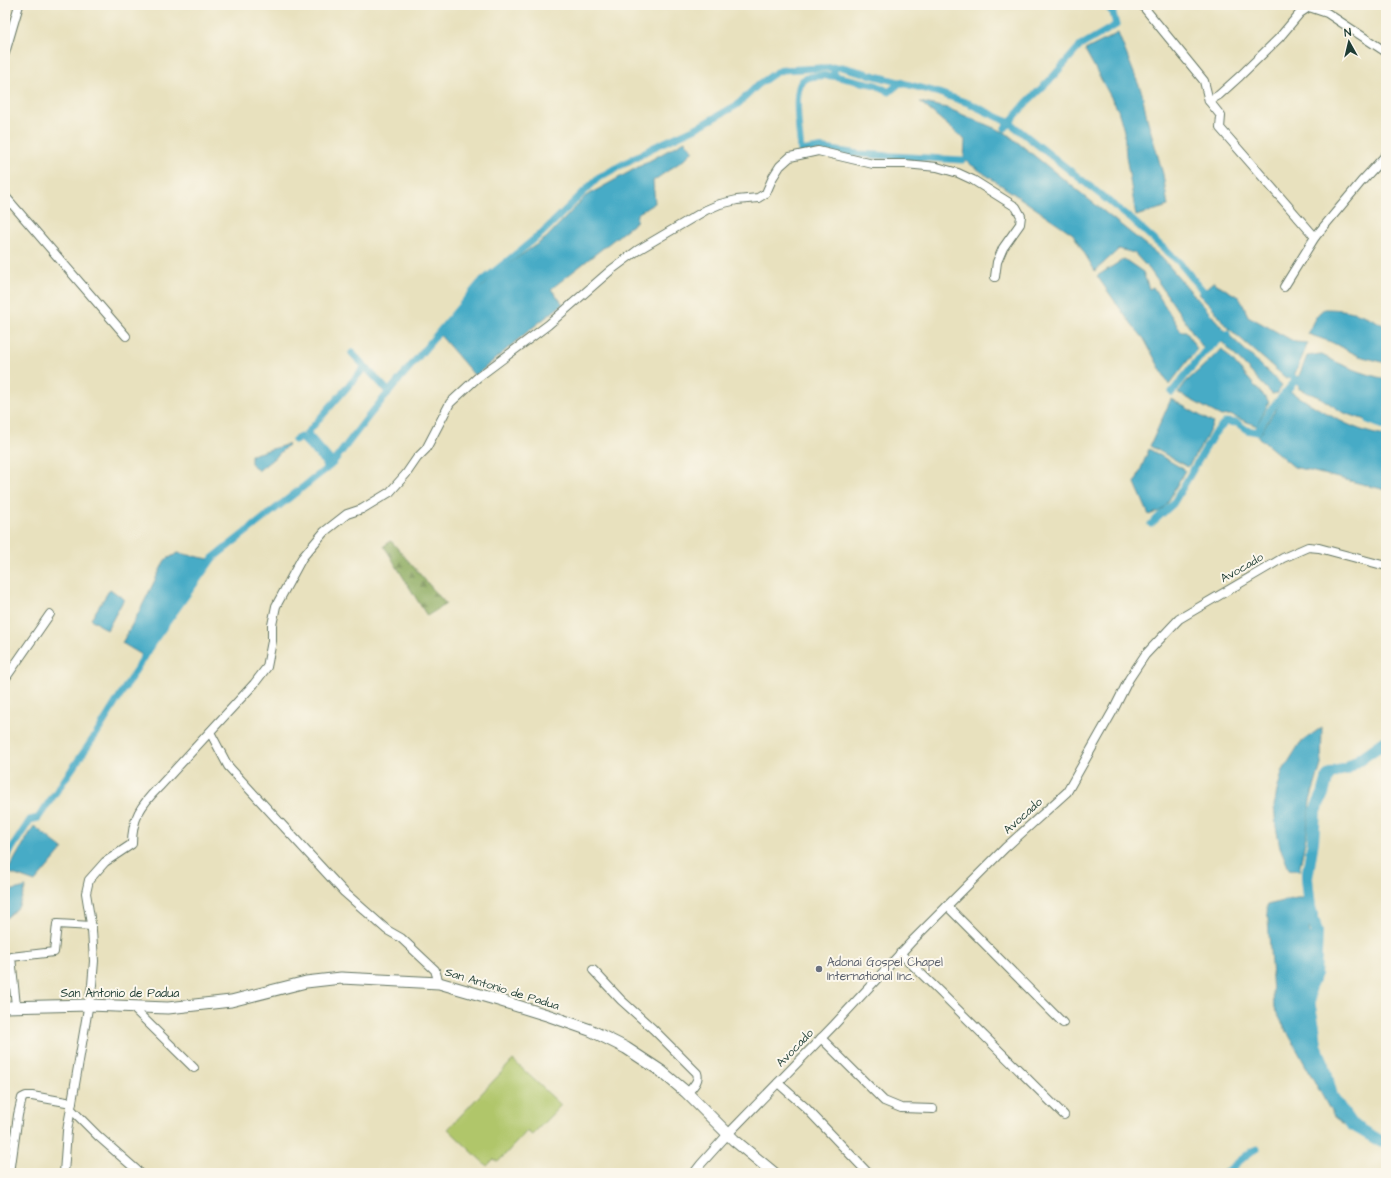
<svg xmlns="http://www.w3.org/2000/svg" width="1391" height="1178" font-family="'Architects Daughter',sans-serif">
<style>
.green{fill:#b0c66b;stroke:#688250}
.forest{fill:url(#forest-firs);stroke:#56744a}
.water{fill:#46abc6;stroke:#32747d}
.lines{fill:none;stroke-linecap:round;stroke-linejoin:round}
.stream{stroke:#46abc6;stroke-width:2}
.canal{stroke:#46abc6;stroke-width:7}
.river{stroke:#46abc6;stroke-width:12}
.street-casing{stroke:#657664;stroke-width:10}
.secondary-casing{stroke:#657664;stroke-width:13}
.street{stroke:#fff;stroke-width:8}
.secondary{stroke:#fff;stroke-width:11}
.worship-dot{fill:#6b7280;stroke:#fbf7ec;stroke-width:1.5}
.labels{text-anchor:middle;dominant-baseline:central;stroke-width:4;stroke-linejoin:round;paint-order:stroke}
.street-label{font-size:12px;fill:#1f3d34;stroke:#fbf7ec}
.worship-label{font-size:12px;fill:#5b616d;stroke:#fbf7ec;text-anchor:start}
</style>
<defs>
<pattern id="forest-firs" width="22" height="20" patternUnits="userSpaceOnUse"><rect width="22" height="20" fill="#8cab5f"/><path d="M5 1l3.5 6h-7zM16 11l3.5 6h-7z" fill="#728c4f"/></pattern>
</defs>
<rect width="100%" height="100%" fill="#fbf7ec"/>
<filter id="ink" filterUnits="userSpaceOnUse"><feTurbulence type="fractalNoise" baseFrequency=".025" numOctaves="2"/><feDisplacementMap in="SourceGraphic" scale="8" xChannelSelector="R" yChannelSelector="G"/><feConvolveMatrix kernelMatrix="1 2 1 2 8 2 1 2 1" color-interpolation-filters="sRGB"/></filter>
<filter id="wash" filterUnits="userSpaceOnUse"><feTurbulence type="fractalNoise" baseFrequency=".012" numOctaves="4" result="noise"/><feDisplacementMap in="SourceGraphic" scale="16" xChannelSelector="R" yChannelSelector="G"/><feGaussianBlur stdDeviation="0.9" result="paint"/><feColorMatrix in="noise" values="0 0 0 0 0 0 0 0 0 0 0 0 0 0 0 0 0 1.4 0 .05"/><feComposite in="paint" operator="in"/></filter>
<g filter="url(#wash)">
<rect width="100%" height="100%" fill="#e8e1be"/>
<polygon class="green" points="513,1060 561,1105 532,1135 527,1131 498,1162 494,1159 487,1166 448,1129"/>
<polygon class="forest" points="391,541 446,604 427,616 384,546"/>
<g class="water">
<polygon points="1118,33 1142,93 1147,118 1163,174 1168,206 1136,216 1126,156 1124,131 1118,110 1085,50"/>
<polygon points="920,102 947,108 1006,133 1162,258 1227,333 1204,349 1150,270 1134,253 1119,249 1095,271 1073,234 964,160 965,140"/>
<polygon points="685,141 693,150 685,159 653,181 655,203 637,214 636,222 551,289 563,304 532,328 475,376 439,334 478,290 498,271 546,238 586,196"/>
<polygon points="1124,259 1143,272 1149,289 1153,287 1181,331 1186,331 1197,349 1169,385 1144,339 1126,317 1097,276"/>
<polygon points="1213,282 1240,298 1248,316 1295,342 1308,343 1294,376 1287,379 1226,326 1213,308 1199,294"/>
<path d="M1324,309C1348,309 1365,313 1386,327V363L1359,356L1331,342L1308,334C1312,324 1315,315 1324,309Z"/>
<polygon points="1229,335 1282,385 1278,393 1272,394 1222,342"/>
<polygon points="1222,349 1269,402 1257,426 1230,415 1221,416 1178,393 1186,382"/>
<path d="M1320,354C1341,365 1363,374 1386,379V425L1374,423L1342,412L1321,398L1299,389L1298,378L1307,356Z"/>
<path d="M1288,390C1318,408 1350,431 1386,436V490L1294,467L1258,437Z"/>
<polygon points="1171,399 1213,423 1206,438 1188,467 1150,446"/>
<polygon points="289,444 278,455 258,471 251,463 251,455"/>
<polygon points="1149,449 1185,470 1167,504 1160,511 1149,515 1135,483"/>
<polygon points="178,553 209,559 142,655 122,643 141,608 165,560"/>
<polygon points="110,589 124,599 107,630 91,619"/>
<polygon points="1322,727 1321,765 1310,801 1307,832 1299,871 1289,869 1280,847 1276,827 1274,806 1277,791 1282,772 1300,743"/>
<polygon points="34,826 63,849 35,882 7,872"/>
<polygon points="26,887 18,908 5,919 5,892"/>
<polygon points="1297,898 1304,898 1311,925 1309,929 1310,934 1315,939 1312,956 1312,966 1305,989 1305,1007 1319,1066 1330,1096 1350,1124 1345,1125 1334,1117 1274,1008 1267,905"/>
</g>
<g class="lines">
<polyline class="stream" points="5,20 9,5"/>
<g class="canal">
<path d="M834,67V76C826,76 811,74 803,80C792,89 800,136 801,151L818,148L859,154L962,160"/>
<polyline points="834,76 876,85 889,92 901,82"/>
<polyline points="1005,128 1027,102 1049,81 1080,46 1116,25 1113,13 1106,5"/>
<polyline points="352,353 389,392"/>
<polyline points="1286,372 1306,387"/>
<polyline points="1172,392 1204,352 1227,334"/>
<polyline points="1368,420 1386,427"/>
<polyline points="295,440 301,437 325,462 326,469"/>
<polyline points="333,463 307,433 365,367"/>
<polyline points="1151,524 1173,504 1214,434 1226,422 1237,423 1247,430 1257,432 1270,410 1296,380"/>
<polyline points="5,859 30,820 38,818 97,733 153,642 213,558 331,465 368,417 480,283 542,233 598,178 652,148 696,128 737,105 758,85 775,73 782,70 842,67 936,92 968,103 1010,123 1131,219 1179,262 1209,298"/>
<polyline points="1225,1173 1252,1151 1257,1149"/>
</g>
<polyline class="river" points="1386,741 1346,769 1337,771 1328,776 1323,794 1315,811 1313,841 1307,878 1310,907 1317,932 1315,976 1309,989 1310,1007 1314,1027 1316,1046 1324,1065 1332,1096 1351,1124 1382,1142 1386,1143"/>
</g>
</g>
<g filter="url(#ink)">
<g class="lines">
<defs>
<g id="street">
<polyline points="1142,5 1204,81 1209,101 1221,116 1220,128 1315,237 1284,287"/>
<polyline points="5,53 19,5"/>
<polyline points="1209,101 1219,95 1240,76 1279,38 1300,13 1309,7 1327,13 1386,52"/>
<polyline points="5,196 126,336"/>
<polyline points="1315,237 1361,182 1386,155"/>
<polyline points="5,679 50,614"/>
<polyline points="210,732 228,766 344,892 387,930 401,938 435,970 439,983"/>
<polyline points="947,906 1063,1023"/>
<polyline points="900,953 937,989 1064,1115"/>
<path d="M593,970L621,1000L653,1029L697,1073C700,1081 692,1087 687,1094"/>
<polyline points="16,1006 11,957 54,952 57,924 92,926"/>
<polyline points="131,1006 194,1068"/>
<polyline points="821,1038 884,1101 901,1108 933,1109"/>
<polyline points="778,1083 806,1108 868,1173"/>
<polyline points="71,1109 98,1136 140,1173"/>
<polyline points="10,1173 18,1115 22,1098 26,1096 32,1096 72,1103"/>
<path d="M64,1173L67,1131L92,985L94,961L92,930L86,893L89,880L105,862L132,844C132,818 141,805 159,787L254,684L267,667L272,641V625L276,606L302,558L324,532L347,514L362,509L390,492L406,474L417,458L426,449L450,403L477,378L548,325L611,270L638,250L706,210L720,204L737,200L758,198L766,193L773,177L780,166L790,157L818,151L873,164H905L937,167L958,173L973,180L1016,207L1021,216L1020,224L1003,248L997,262L995,277"/>
<polyline points="694,1173 701,1164 728,1134 834,1025 914,939 1005,848 1067,792 1114,709 1129,679 1145,655 1179,619 1283,558 1308,547 1319,548 1386,566"/>
</g>
<polyline id="secondary" points="5,1007 89,1005 168,1008 231,1001 306,982 341,978 439,983 498,1000 550,1016 590,1030 626,1048 661,1071 686,1092 734,1140 774,1173"/>
</defs>
<use href="#street" class="street-casing"/>
<use href="#secondary" class="secondary-casing"/>
<use href="#street" class="street"/>
<use href="#secondary" class="secondary"/>
</g>
</g>
<circle class="worship-dot" cx="819" cy="969" r="4"/>
<g class="labels">
<g class="street-label">
<text transform="translate(1242 568) rotate(-30)">Avocado</text>
<text transform="translate(1023 816) rotate(-42)">Avocado</text>
<text transform="translate(502 989) rotate(17)">San Antonio de Padua</text>
<text x="120" y="993">San Antonio de Padua</text>
<text transform="translate(795 1048) rotate(-46)">Avocado</text>
</g>
<g class="worship-label">
<text x="827" y="962">Adonai Gospel Chapel<tspan x="827" dy="14">International Inc.</tspan></text>
</g>
</g>
<rect width="1391" height="1178" fill="none" stroke="#fbf7ec" stroke-width="20"/>
<g transform="translate(1349 42) rotate(352)" stroke="#fbf7ec" stroke-width="3" paint-order="stroke">
<path d="M0-3L7 15L0 10L-7 15Z" fill="#1f3d34"/>
<text y="-6" font-size="11" font-weight="bold" text-anchor="middle" fill="#1f3d34">N</text>
</g>
</svg>
